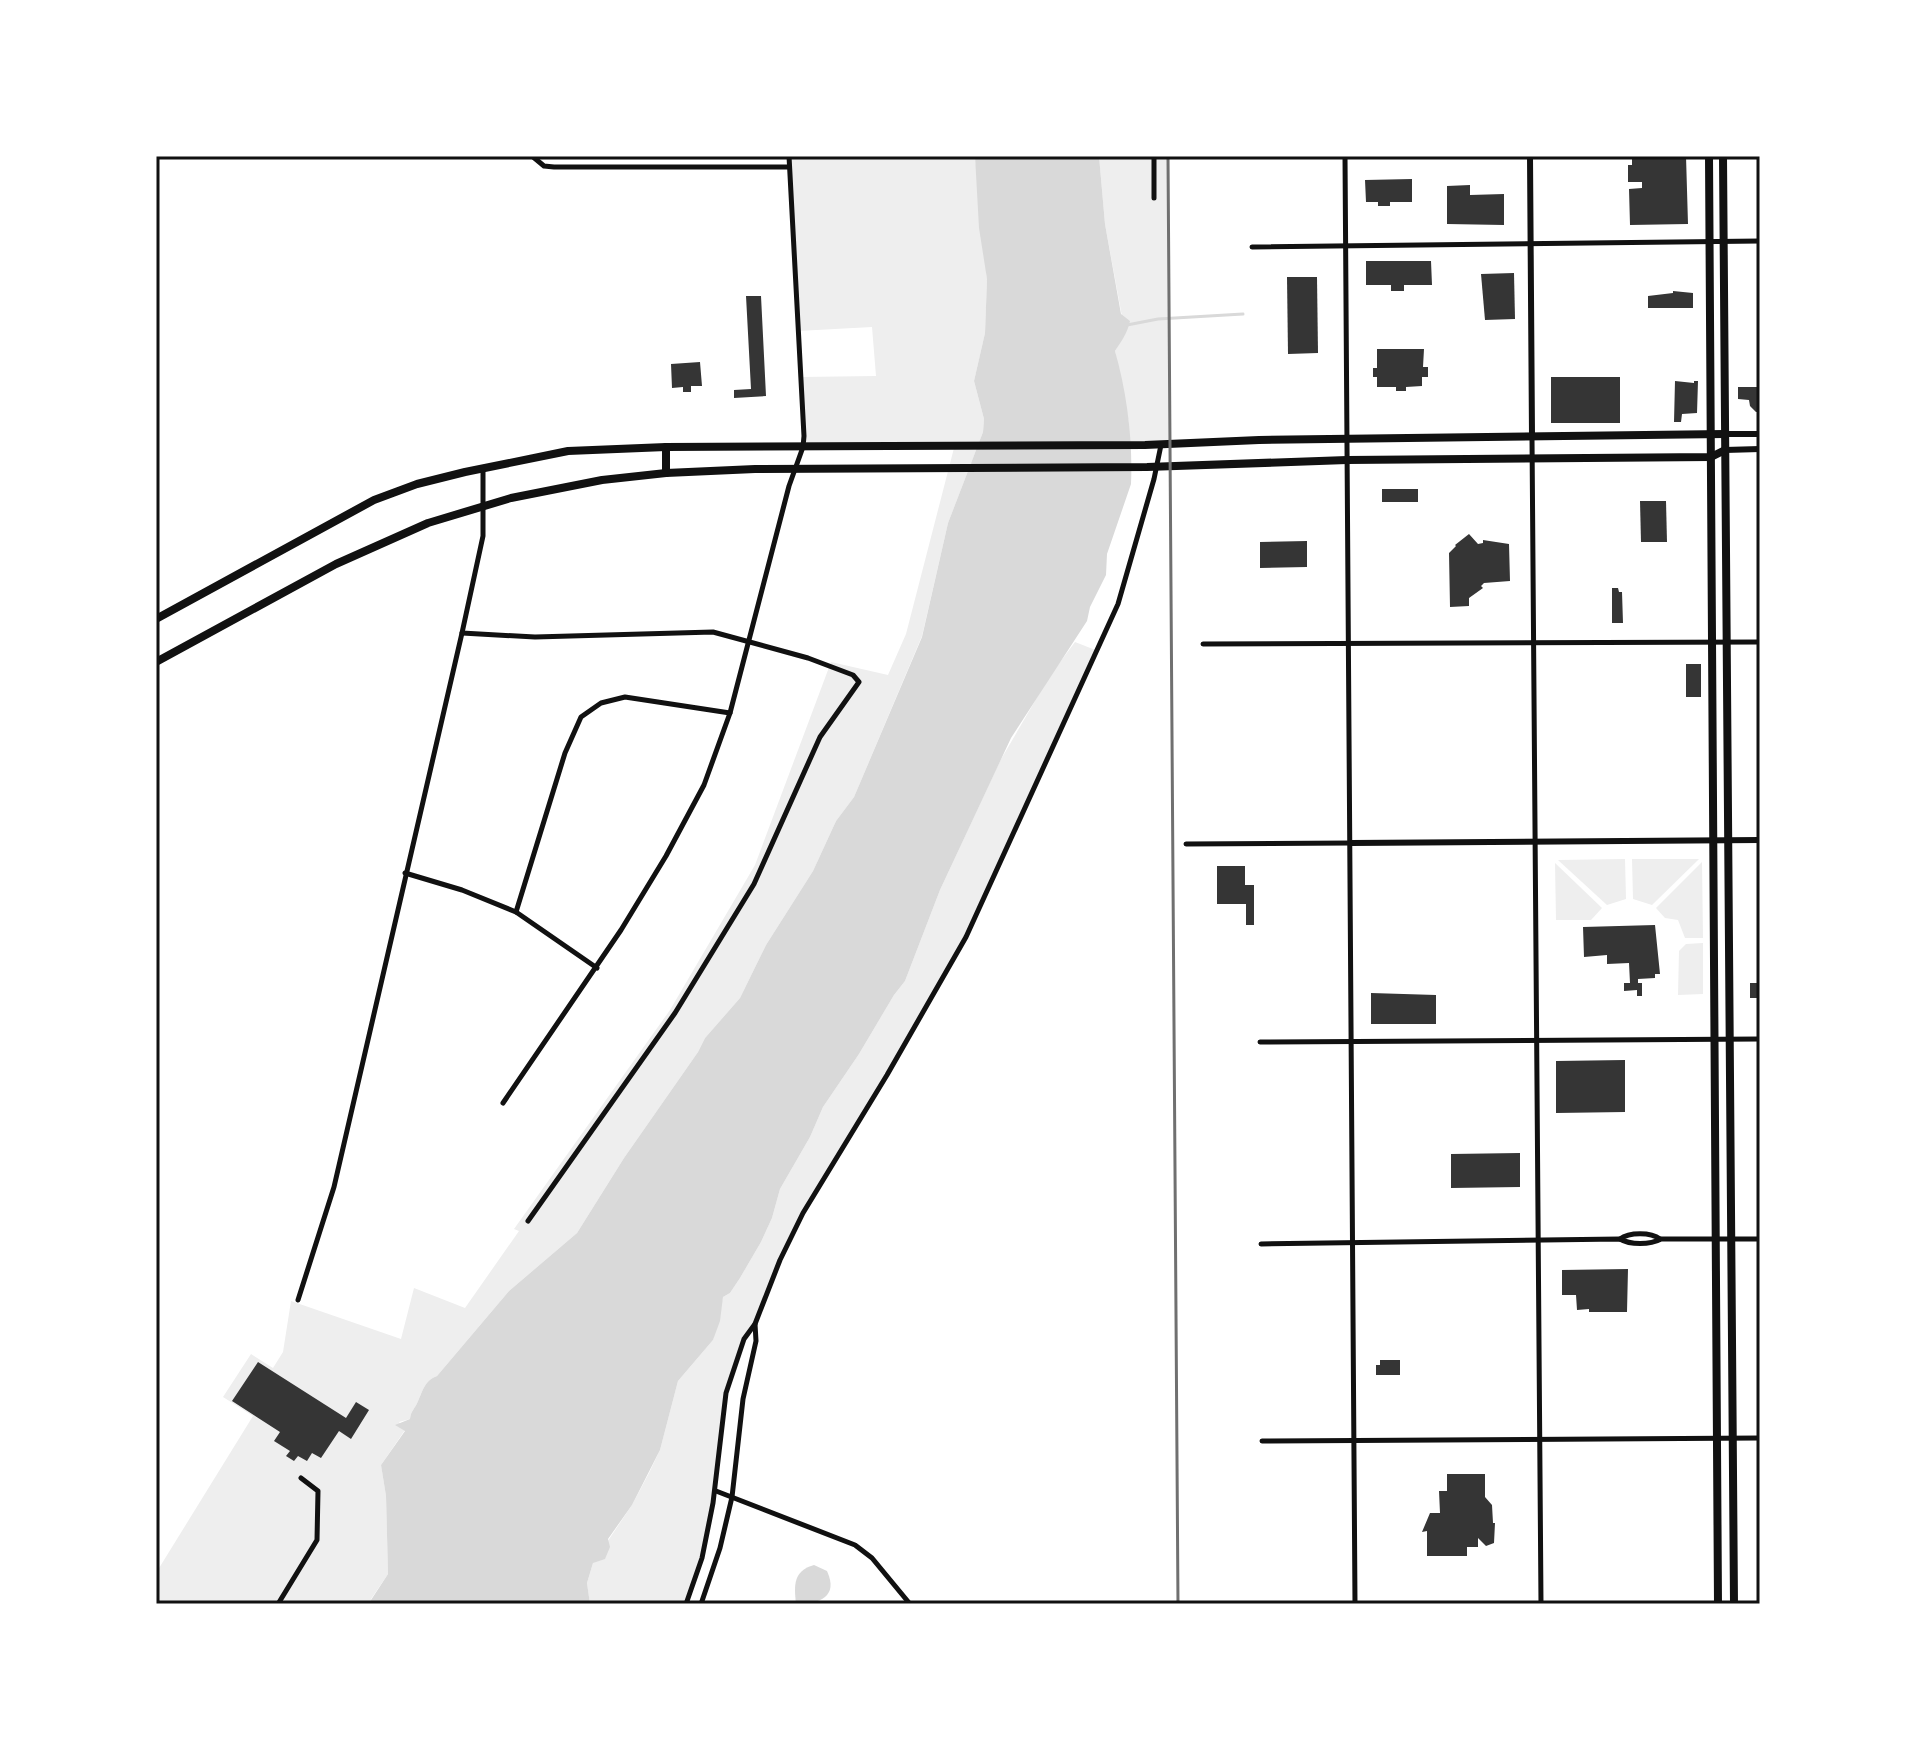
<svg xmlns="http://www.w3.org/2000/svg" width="1916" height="1760" font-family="Raleway,sans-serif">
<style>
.green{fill:#eee}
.water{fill:#d9d9d9}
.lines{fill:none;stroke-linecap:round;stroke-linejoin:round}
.stream{stroke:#d9d9d9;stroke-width:3}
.building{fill:#353535}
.minor{stroke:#111;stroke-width:5}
.tertiary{stroke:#111;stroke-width:6}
.trunk{stroke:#111;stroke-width:8}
.rail{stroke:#707070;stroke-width:3}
.neatline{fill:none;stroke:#111;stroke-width:3}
</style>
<rect width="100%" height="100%" fill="#fff"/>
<g class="green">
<path d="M789,156H975L987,279L985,333L974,381L984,419L983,432L948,523L922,636L854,797L836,821L813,871L766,945L740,998L705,1038L698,1052L624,1158L577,1233L509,1291L437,1376C424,1381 423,1391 418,1401C415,1409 411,1410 410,1419L399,1422L405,1430L381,1465L386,1496L388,1574L371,1599V1604H156V1573L253,1416L223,1397L251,1354L273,1368L283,1352L291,1301L401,1339L414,1288L465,1308L519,1231L514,1229L670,1010L755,865L831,662L888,675L906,634L954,448L803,447L801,377L876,376L872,327L798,331Z"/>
<polygon points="1099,156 1168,156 1171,444 1129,445 1129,424 1115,351 1125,333 1105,224"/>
<polygon points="1075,642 1098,651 966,937 789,1240 755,1324 744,1339 726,1393 715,1491 702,1558 686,1604 590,1604 587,1583 593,1563 632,1505 649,1473 660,1450 678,1381 713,1340 723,1297 730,1293 740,1278 761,1242 772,1218 780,1189 810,1137 823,1107 859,1054 894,995 905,981 940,890 1000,761 1049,677"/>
<polygon points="1625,859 1626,899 1607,905 1558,860"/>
<polygon points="1632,859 1699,859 1652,905 1633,899"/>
<polygon points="1702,862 1703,938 1685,938 1678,920 1665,918 1656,908"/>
<polygon points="1555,863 1602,908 1591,920 1556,920"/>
<polygon points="1703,943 1703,994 1678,995 1679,951 1686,944"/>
</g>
<g class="water">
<path d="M975,156H1099L1105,224L1121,314L1130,321C1128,332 1121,342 1115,351C1127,393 1133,441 1131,484L1107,554L1106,575L1090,607L1087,621L1011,738L940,890L905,981L894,995L859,1054L823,1107L810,1137L780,1189L772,1218L761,1242L740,1278L730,1293L723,1297L720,1321L713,1340L678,1381L660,1450L632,1505L608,1539L610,1547L605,1559L593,1563L587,1583L590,1604H371V1600L388,1574L386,1496L381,1465L405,1431L395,1425L410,1419C411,1410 415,1409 418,1401C423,1391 424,1381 437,1376L509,1291L577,1233L624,1158L698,1052L705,1038L740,998L766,945L813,871L836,821L854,797L922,637L948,523L983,432L984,419L974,381L985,333L987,279L979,228Z"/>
<path d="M814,1565L827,1571C839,1597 819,1604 796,1604C794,1585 793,1571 814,1565Z"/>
</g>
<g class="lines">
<polyline class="stream" points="1127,325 1158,319 1243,314"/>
</g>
<g class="building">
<polygon points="1632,156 1686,156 1688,224 1630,225 1629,189 1642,188 1642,182 1628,182 1628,165 1632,165"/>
<polygon points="1412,179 1412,202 1390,202 1390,206 1378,206 1378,202 1366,202 1365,180"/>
<polygon points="1470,185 1470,195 1504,194 1504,225 1447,224 1447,186"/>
<polygon points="1366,261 1431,261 1432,285 1404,285 1404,291 1391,291 1391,285 1366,285"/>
<polygon points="1514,273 1515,319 1485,320 1481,274"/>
<polygon points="1287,277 1317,277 1318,353 1288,354"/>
<polygon points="1673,291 1693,293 1693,308 1648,308 1648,296 1673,293"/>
<polygon points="746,296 761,296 766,396 734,398 734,390 751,389"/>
<polygon points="1377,349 1424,349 1423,367 1428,367 1428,377 1422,377 1422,386 1406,387 1406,391 1396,391 1396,387 1377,387 1377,377 1373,377 1373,368 1377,368"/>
<polygon points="700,362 702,386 691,386 691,392 683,392 683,387 672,388 671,364"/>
<rect x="1551" y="377" width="69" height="46"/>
<polygon points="1675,381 1694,383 1694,381 1698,381 1697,413 1682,414 1681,422 1674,422"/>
<polygon points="1738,387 1760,387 1760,412 1756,412 1750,406 1749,400 1738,399"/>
<rect x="1382" y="489" width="36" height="13"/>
<polygon points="1640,501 1666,501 1667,542 1641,542"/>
<polygon points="1469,534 1478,544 1483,543 1483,540 1509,544 1510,581 1484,583 1481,586 1483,588 1469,598 1469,606 1450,607 1449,553 1456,546 1455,545"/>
<polygon points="1307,541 1307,567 1260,568 1260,542"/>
<polygon points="1612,588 1618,588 1619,592 1622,592 1623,623 1612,623"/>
<rect x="1686" y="664" width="15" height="33"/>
<polygon points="1217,866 1245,866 1245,885 1254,885 1254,925 1246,925 1246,904 1217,904"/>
<polygon points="1655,925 1660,974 1655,974 1655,978 1638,979 1638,983 1642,983 1642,996 1637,996 1637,990 1624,991 1624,983 1630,983 1629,963 1607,964 1607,955 1584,957 1583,927"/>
<rect x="1750" y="983" width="10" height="15"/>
<polygon points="1371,993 1436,995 1436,1024 1371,1024"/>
<polygon points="1625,1060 1625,1112 1556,1113 1556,1061"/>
<polygon points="1520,1153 1520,1187 1451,1188 1451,1154"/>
<polygon points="1628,1269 1627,1312 1589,1312 1589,1309 1577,1310 1576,1295 1562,1295 1562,1270"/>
<polygon points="1380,1360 1400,1360 1400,1375 1376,1375 1376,1365 1380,1365"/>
<polygon points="258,1362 346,1418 356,1402 369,1410 351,1439 339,1431 321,1458 312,1453 307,1461 298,1456 294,1461 286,1456 290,1451 274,1441 280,1432 232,1401"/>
<polygon points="1447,1474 1485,1474 1485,1497 1492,1505 1493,1523 1495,1523 1494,1543 1486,1546 1478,1538 1478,1547 1467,1547 1467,1556 1427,1556 1427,1531 1422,1532 1430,1513 1440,1513 1439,1491 1447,1491"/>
</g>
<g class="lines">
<g class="minor">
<polyline points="532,156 544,166 554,167 789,167"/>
<polyline points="1154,156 1154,198"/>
<polyline points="1345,156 1355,1604"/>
<polyline points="1252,247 1760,241"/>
<polyline points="1532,437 1541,1604"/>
<polyline points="462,633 535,637 713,632 808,658 853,675 859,682 820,737 754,884 675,1013 528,1221"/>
<polyline points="1203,644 1760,642"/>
<polyline points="1186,844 1351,843"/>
<polyline points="405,873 462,890 516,912 597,968"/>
<polyline points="516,912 565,753 581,717 601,703 625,697 730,713"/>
<polyline points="1260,1042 1760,1039"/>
<polyline points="503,1103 621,930 666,856 704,785 730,713 789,486 803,447 804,436 789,156"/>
<path d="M1620,1239C1629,1232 1651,1232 1660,1239"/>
<path d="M1261,1244L1620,1239C1630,1245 1650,1245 1661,1239H1760"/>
<polyline points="298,1300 334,1187 462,633 483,536 483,468"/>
<polyline points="1262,1441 1760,1438"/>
<polyline points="716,1491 855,1545 872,1558 910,1604"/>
<polyline points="278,1604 317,1540 318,1491 301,1478"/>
<polyline points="686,1604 702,1558 713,1503 726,1393 744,1339 755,1324 780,1260 803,1213 887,1075 966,937 1118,604 1154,479 1161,445"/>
<polyline points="701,1604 720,1548 732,1497 743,1399 756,1341 755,1324"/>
</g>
<g class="tertiary">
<polyline points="1530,156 1532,436"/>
<polyline points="1725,434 1760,434"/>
<polyline points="1725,450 1760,449"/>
<polyline points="1351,843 1760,840"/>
</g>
<g class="trunk">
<polyline points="1709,156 1718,1604"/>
<polyline points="1723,156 1734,1604"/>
<polyline points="666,473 666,447"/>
<polyline points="156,619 374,500 417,484 465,472 568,451 666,447 1145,445 1259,440 1725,434"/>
<polyline points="156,662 336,564 428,523 511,498 602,480 666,473 755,469 1147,467 1347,460 1711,457 1725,450"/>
</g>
<polyline class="rail" points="1168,156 1178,1604"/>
</g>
<rect width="1916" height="1760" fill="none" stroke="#ffffff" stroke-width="316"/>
<rect x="158" y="158" width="1600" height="1444" class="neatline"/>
</svg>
